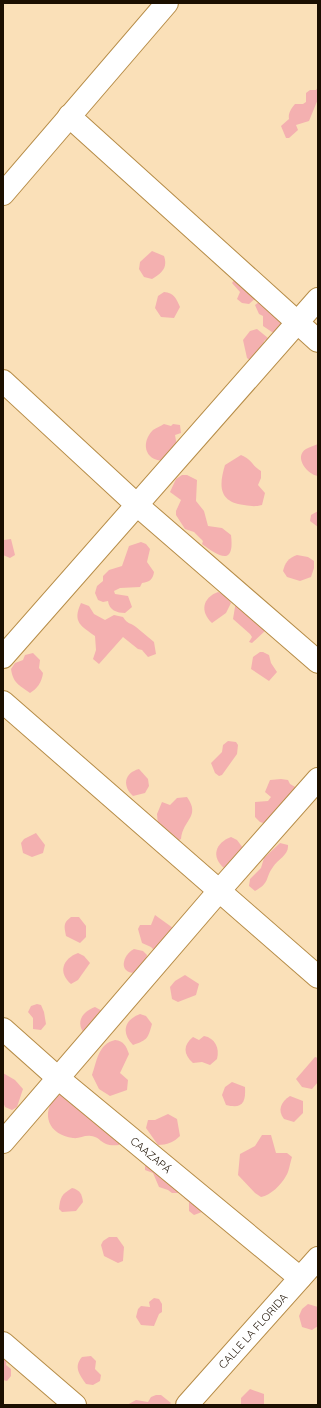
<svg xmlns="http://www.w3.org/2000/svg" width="321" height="1408" font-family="Quicksand,sans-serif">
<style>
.green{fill:#f4b0b0}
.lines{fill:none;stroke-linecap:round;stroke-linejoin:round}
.minor-casing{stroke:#b68c47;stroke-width:24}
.minor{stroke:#fff;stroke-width:22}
.labels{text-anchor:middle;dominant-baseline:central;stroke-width:3.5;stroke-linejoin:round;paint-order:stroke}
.street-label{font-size:11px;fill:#1b0f00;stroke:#fff}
</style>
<rect width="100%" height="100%" fill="#fae0b8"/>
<g class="green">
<path d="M318,87V99L309,121L296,125L298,130L289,138H286L281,126L289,119C288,113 291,109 295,104H303L306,102V93L310,90H316Z"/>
<path d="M152,251L164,256C168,268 162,273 152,279L144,277L139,269L140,262Z"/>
<polygon points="235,279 260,294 249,304 242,303 237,299 240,292 232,283"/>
<path d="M164,292C174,293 176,298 180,307L174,318L161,317L155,308L158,296Z"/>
<polygon points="263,299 285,321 275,334 263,326 263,316 259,314 255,305"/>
<polygon points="257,329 268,338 264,341 263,348 251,361 247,358 243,340 250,331"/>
<path d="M164,424L171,426L173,424L180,425L181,433L175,435L177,446L163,461C144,460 141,442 153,430C156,428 161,426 164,424Z"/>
<path d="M318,444V476C308,475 293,457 306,449C309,447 314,446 318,444Z"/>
<path d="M241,455C253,460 251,465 261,471V478L258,485L265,493L262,505C254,507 252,506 244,505C218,502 219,485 225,465Z"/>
<path d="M182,475H187L197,480L196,501L204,511L208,526L222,528L231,535C235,567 218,556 202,544L203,541L194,532L185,529L176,515V511L181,500L170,492L176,479Z"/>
<polygon points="318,511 318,527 310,521 311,515"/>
<polygon points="3,534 4,540 11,539 15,555 10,558 3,555"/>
<path d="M141,542L146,544L150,549L147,562L154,572C153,579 150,582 142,583L140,587L120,588L114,591L115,594L128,596L132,607L125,613C117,613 109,610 108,601L103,602L98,600L95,593L97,586L103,581V576L109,570L122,566L129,546Z"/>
<path d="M297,555L308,557L314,561V568L311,577L300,581L287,577L283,571C285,563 288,558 297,555Z"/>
<path d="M218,592L225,595L231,603L226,613L212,623C200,612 202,598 218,592Z"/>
<polygon points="236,601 265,627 265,631 252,643 249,642 252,637 250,634 233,619"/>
<path d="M81,603L89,606L94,614L105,620L114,615L123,617C128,625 130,622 136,627C142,632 148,637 154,642L156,654L148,657L142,650L138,649L123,637L99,664L93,659L96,650L95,636C81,626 72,622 81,603Z"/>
<polygon points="260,652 263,652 269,655 271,663 277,672 269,681 251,669 253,657"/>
<path d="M33,653L40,660L39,668L43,673C42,682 37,689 30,693C19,685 13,683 11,669L15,663L23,660L25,655Z"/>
<polygon points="228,741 236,742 238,745 237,754 222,775 219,776 215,773 211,763 222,752 223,745"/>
<path d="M139,769L148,779L149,786L145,793L133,796C122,786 124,773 139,769Z"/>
<polygon points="281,779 288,780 290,784 297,788 266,824 260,822 255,817 255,802 268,801 271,797 265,792 270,780"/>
<path d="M187,797C201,817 183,819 181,839L175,842L158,825L157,814L162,802L170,805L177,798Z"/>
<polygon points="36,833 45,845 43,853 32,857 23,853 21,843 24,839"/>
<path d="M231,837L237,840L243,848L231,865L224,868C211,857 215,843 231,837Z"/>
<path d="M280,843L288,845C289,855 278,859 273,867C265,878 270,883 255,891L249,886L250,879L261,868L264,858Z"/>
<polygon points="155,915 173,928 157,953 151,947 142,943 138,929 140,925 151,925"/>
<path d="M71,917H79L86,926V937L80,943L66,936C64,926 63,923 71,917Z"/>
<path d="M134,949L143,951L147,955L145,965L136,973C118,974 122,955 134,949Z"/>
<path d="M78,953L84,956L90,963L78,980L71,984C58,973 62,959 78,953Z"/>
<polygon points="185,975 199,984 196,995 178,1002 172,999 170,987 175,981"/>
<polygon points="37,1004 41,1005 44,1012 46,1024 41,1030 33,1029 33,1018 28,1012 31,1006"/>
<path d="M95,1007L104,1012L88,1037C75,1026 79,1013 95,1007Z"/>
<path d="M140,1014L146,1016L152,1024C148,1038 148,1040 133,1045C121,1033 124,1020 140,1014Z"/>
<path d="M204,1036C215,1038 220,1048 217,1059L210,1065L202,1062L193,1063C183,1054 183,1045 193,1037L199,1040Z"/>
<path d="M115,1040C124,1041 126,1046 129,1054L120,1073L128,1080L127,1090L110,1096L99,1089L92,1075C97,1061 98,1044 115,1040Z"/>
<polygon points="315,1057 318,1058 318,1082 312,1089 302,1087 296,1079"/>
<polygon points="3,1073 15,1080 23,1089 17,1107 12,1110 5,1107 3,1102"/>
<path d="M232,1082L245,1087C246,1103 242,1109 226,1105L222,1095L225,1087Z"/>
<path d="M65,1094L122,1139L119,1145C100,1147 102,1137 91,1136C84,1135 79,1139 73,1138C49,1135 40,1114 56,1096Z"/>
<path d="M290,1096L303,1101V1113L294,1122L284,1119C277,1110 281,1102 290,1096Z"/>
<path d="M168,1114L177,1119L180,1136C174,1142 167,1145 158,1145L146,1128L148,1120H155Z"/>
<path d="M262,1135H271L276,1153H287L292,1157C290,1163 289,1172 286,1176C281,1185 271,1195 261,1197L255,1193L238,1175L240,1154L255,1146Z"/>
<polygon points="145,1160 180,1193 172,1193 168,1190 159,1187 153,1173 145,1170"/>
<path d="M72,1188C80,1190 82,1194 83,1202L76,1211L62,1212L59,1209C60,1197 62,1194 72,1188Z"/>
<polygon points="183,1190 207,1207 202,1212 194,1215 189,1211 189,1202 184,1198"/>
<polygon points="109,1237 117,1237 124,1247 123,1261 118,1263 104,1256 101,1245 103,1241"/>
<polygon points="154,1298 159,1299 162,1304 162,1312 159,1314 154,1326 141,1325 136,1317 138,1309 141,1306 150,1307 149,1302"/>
<polygon points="308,1304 318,1307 318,1326 312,1330 302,1327 299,1316 302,1309"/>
<polygon points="3,1356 7,1359 6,1365 11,1369 11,1376 7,1381 3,1380"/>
<path d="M91,1356L96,1361L95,1369L101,1375L100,1381L93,1385L86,1384C80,1375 73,1367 82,1357Z"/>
<polygon points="250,1389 264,1394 264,1405 241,1405 241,1398"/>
<polygon points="156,1395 161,1395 171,1403 169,1405 127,1405 136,1400 148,1402 151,1397"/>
</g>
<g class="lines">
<defs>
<g id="minor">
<polyline points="69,116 318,341"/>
<polyline points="3,194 167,3"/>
<polyline points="3,381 137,505 318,662"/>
<polyline points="3,657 318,299"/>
<polyline points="3,702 318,977"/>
<polyline points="3,1029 58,1078 300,1278"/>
<polyline points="3,1142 219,891 318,779"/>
<polyline points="3,1343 75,1405"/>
<polyline points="187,1405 318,1258"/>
</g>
</defs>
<use href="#minor" class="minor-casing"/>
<use href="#minor" class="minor"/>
</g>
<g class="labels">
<g class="street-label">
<text transform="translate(151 1155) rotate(40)">CAAZAPÁ</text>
<text transform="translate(253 1331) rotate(-48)">CALLE LA FLORIDA</text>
</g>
</g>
<rect width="321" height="1408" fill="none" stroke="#1b0f00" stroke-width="8"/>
</svg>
